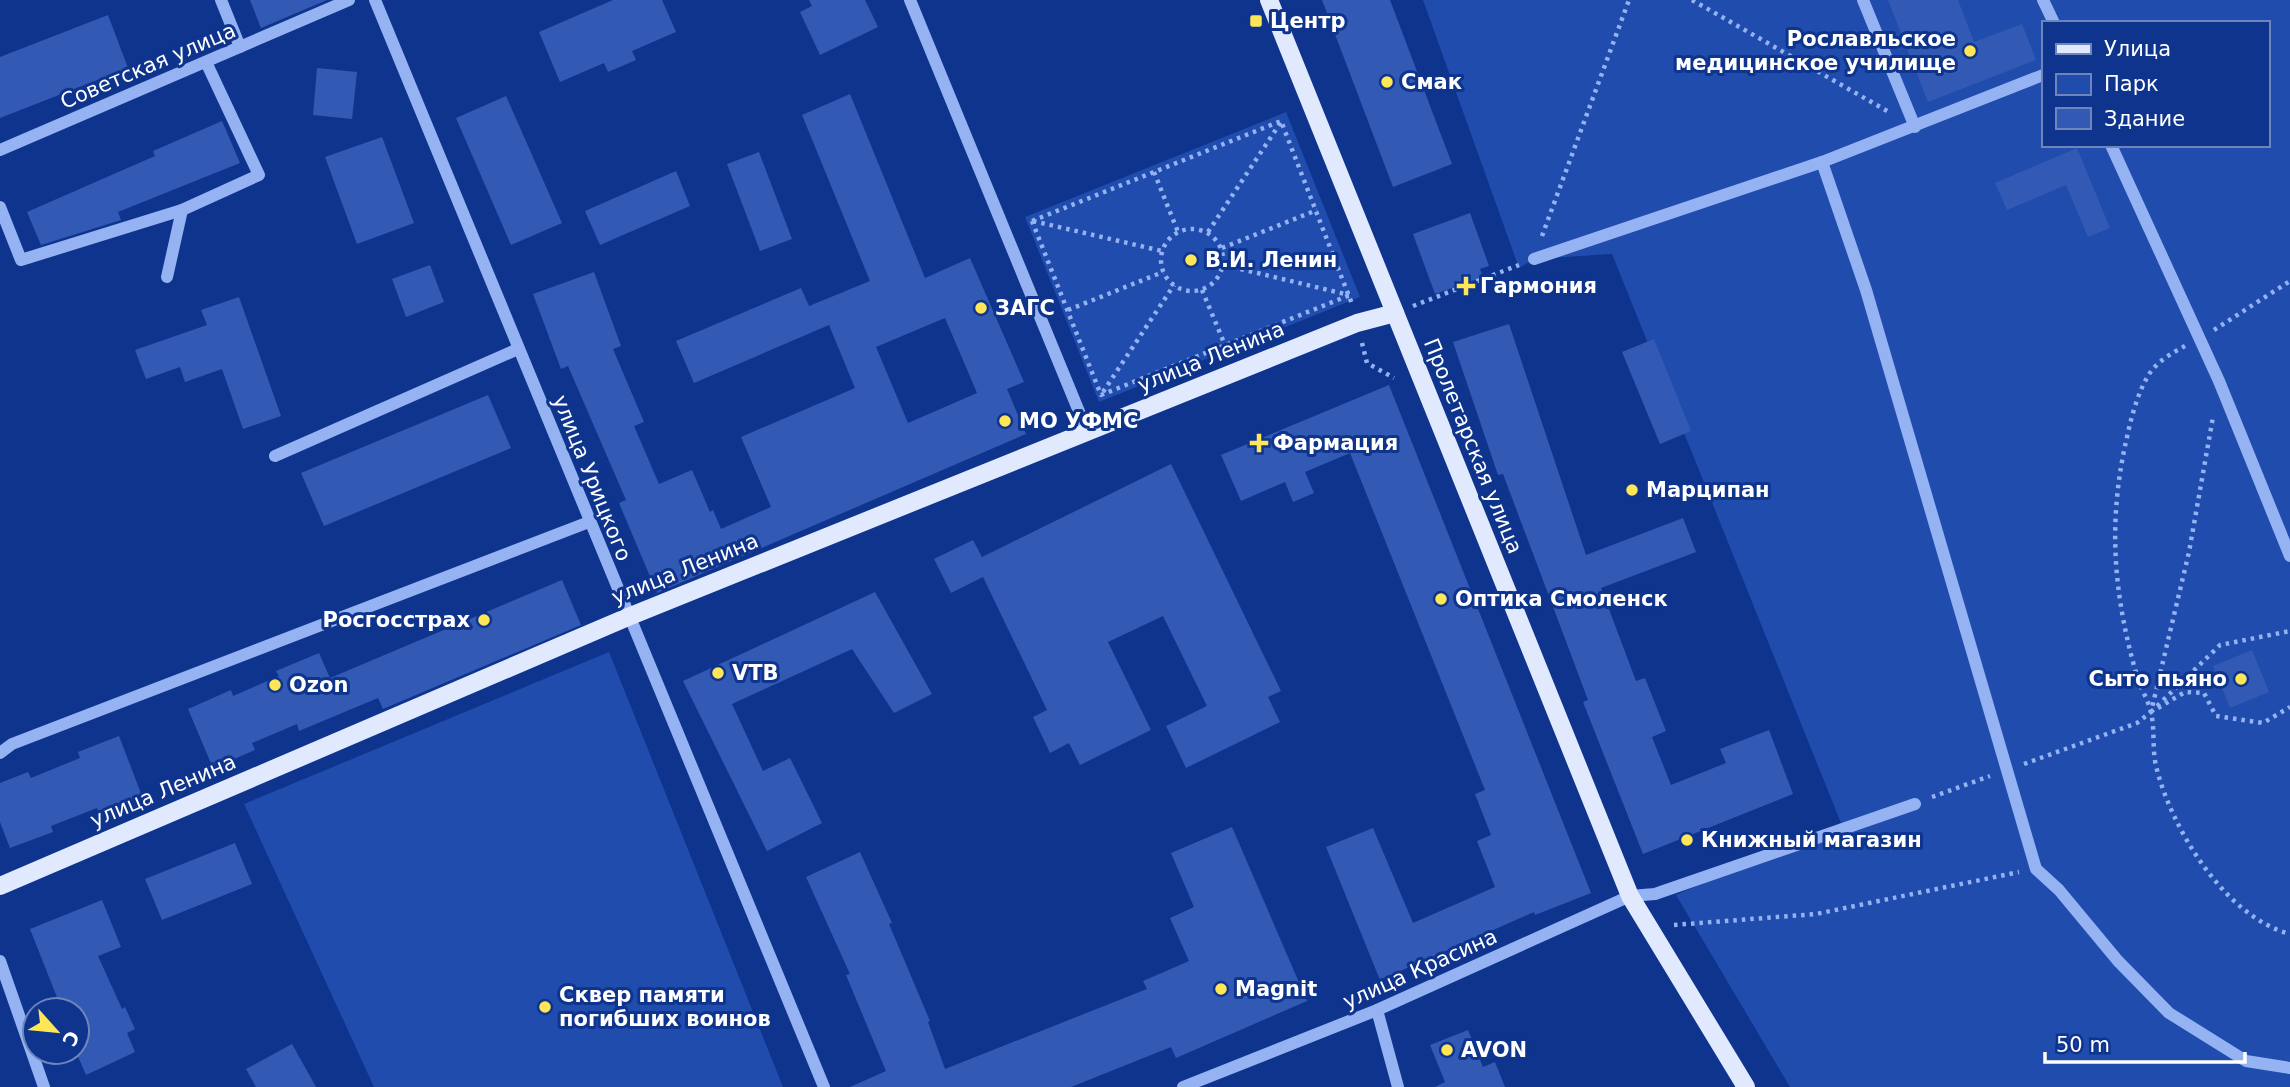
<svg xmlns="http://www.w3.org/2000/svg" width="2290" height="1087" font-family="'DejaVu Sans',sans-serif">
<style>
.green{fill:#1f4cad;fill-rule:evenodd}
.building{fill:#325ab5;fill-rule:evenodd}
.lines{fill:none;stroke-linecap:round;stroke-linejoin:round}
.path{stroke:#95b2f3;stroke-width:4.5;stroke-dasharray:3.5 5;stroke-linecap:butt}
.minor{stroke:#95b2f3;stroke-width:12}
.major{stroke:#e1e9ff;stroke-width:18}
.poi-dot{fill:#ffe657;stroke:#0e348d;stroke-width:2.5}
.labels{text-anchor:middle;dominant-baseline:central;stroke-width:6;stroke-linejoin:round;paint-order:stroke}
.poi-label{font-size:21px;font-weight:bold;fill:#fff;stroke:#0e348d;text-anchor:start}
.street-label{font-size:21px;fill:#fff;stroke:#0e348d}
</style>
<rect width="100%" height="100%" fill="#0e348d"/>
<g class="green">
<path d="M1423,0H2290V1087H1790L1676,895L1841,823L1612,254L1534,259L1519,268ZM2043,23H2267V145H2043Z"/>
<polygon points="1286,112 1360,297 1099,402 1025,217"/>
<polygon points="609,652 783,1087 374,1087 244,804"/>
</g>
<g class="building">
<polygon points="250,0 327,0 261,28"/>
<polygon points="613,0 662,0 676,32 632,51 636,60 608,72 604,63 560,82 539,32"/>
<polygon points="809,0 865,0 878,27 820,55 800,12 812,6"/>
<polygon points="1322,0 1390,0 1452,164 1393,187"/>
<polygon points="1888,0 1958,0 1974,42 2022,24 2036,60 1928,102"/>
<polygon points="108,15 128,68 0,118 0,57"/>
<polygon points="317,68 357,72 352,119 313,115"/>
<path d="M850,94L925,278L970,258L1024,382L1007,389L1026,434L657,593L619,503L626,500L568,366L561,369L533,294L594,272L621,346L613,349L644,422L634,426L659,484L692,470L710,512L713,510L721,529L771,507L741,437L855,388L829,325L694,383L676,341L801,288L809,306L870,281L802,115ZM945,318L977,393L908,423L876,347Z"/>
<polygon points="506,96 562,223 511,245 456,118"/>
<polygon points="222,121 240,163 118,212 121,220 41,245 27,212 155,156 153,151"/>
<polygon points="382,137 414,223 357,244 325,157"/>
<polygon points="2077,148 2110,228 2088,237 2066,185 2007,210 1995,183"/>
<polygon points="759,152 792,239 760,251 727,164"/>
<polygon points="676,171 690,206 600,245 585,211"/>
<polygon points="1470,213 1489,266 1480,269 1483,277 1435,294 1413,234"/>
<polygon points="430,265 444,302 406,317 392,279"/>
<polygon points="239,297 281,416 243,429 222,369 185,382 180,367 146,379 135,350 207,325 201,310"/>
<polygon points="1509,324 1586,555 1683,518 1696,552 1601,588 1636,681 1645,678 1666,731 1652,737 1671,785 1726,763 1720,749 1769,730 1793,794 1643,854 1583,702 1588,700 1503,474 1498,475 1453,342"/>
<polygon points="1654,339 1691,431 1660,444 1622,352"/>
<polygon points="1389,385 1591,893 1535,915 1534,912 1380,980 1326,847 1373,828 1413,923 1495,887 1477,841 1491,835 1475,794 1485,790 1350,453 1305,472 1314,493 1293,502 1285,482 1241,501 1221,455"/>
<polygon points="488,395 511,448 324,526 301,473"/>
<polygon points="1171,464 1281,691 1268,697 1280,722 1186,768 1166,726 1207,706 1163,616 1108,642 1151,730 1080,765 1069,743 1050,753 1033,717 1047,710 983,577 951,593 934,559 973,540 982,557"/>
<polygon points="562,580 581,625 383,709 378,698 299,731 297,724 252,743 255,750 213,768 188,709 231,690 233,696 279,676 276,671 319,653 330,678"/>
<polygon points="875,592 932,694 894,713 852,649 732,704 763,771 790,758 822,823 767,851 683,681"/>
<polygon points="2252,650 2269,692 2230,708 2213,666"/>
<polygon points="119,736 142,796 99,814 97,808 51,826 53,832 10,848 0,822 0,783 28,772 31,778 80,758 78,752"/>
<polygon points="1232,827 1307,1001 1176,1058 1171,1047 1071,1087 850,1087 886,1071 846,975 850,974 806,877 860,852 892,923 889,924 930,1021 928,1022 945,1069 1147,989 1143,981 1189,961 1170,918 1194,907 1171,853"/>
<polygon points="235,843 252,884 162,920 145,879"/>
<polygon points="102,900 121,947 98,956 122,1009 125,1007 135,1029 127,1033 135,1052 86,1075 77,1054 77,1010 62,1010 30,929"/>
<polygon points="1468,1030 1483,1067 1495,1062 1505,1087 1435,1087 1445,1082 1430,1045"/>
<polygon points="292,1044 316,1087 256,1087 246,1069"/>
</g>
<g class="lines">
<g class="path">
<polyline points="1692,0 1889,112"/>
<polyline points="1154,172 1178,232"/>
<polyline points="1032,221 1281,121 1352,304"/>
<polyline points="1032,221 1101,395 1350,295"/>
<polyline points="1033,221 1162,251"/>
<circle cx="1192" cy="260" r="31"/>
<polyline points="1208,232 1281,122"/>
<polyline points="1542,236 1629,0"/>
<polyline points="1222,248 1317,210"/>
<polyline points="1224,265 1349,295"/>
<polyline points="1202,290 1225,345"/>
<polyline points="1413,306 1519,265"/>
<polyline points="1068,310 1163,272"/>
<polyline points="2214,330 2290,281"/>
<polyline points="1362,343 1367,363 1394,378"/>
<path d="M2185,346C2172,353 2156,362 2148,376C2136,396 2130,423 2125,446C2108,526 2114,595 2136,673C2139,686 2148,699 2151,712C2155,730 2152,748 2156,766C2171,828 2225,917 2290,934"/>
<polyline points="1103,392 1174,285"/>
<polyline points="2158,708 2185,692 2204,693 2216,716 2263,723 2290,707"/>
<polyline points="2151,712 2220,645 2290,631"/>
<polyline points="2024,764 2137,723 2151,712 2189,552 2213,417"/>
<polyline points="1932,797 1990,776"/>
<polyline points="1674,925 1816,914 2019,872"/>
</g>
<g class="minor">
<polyline points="221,0 240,47"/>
<polyline points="375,0 824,1087"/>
<polyline points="910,0 1087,431"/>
<polyline points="1863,0 1915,127"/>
<polyline points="2043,0 2054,23"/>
<polyline points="2111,145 2219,381 2290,556"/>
<polyline points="0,150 349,0"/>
<polyline points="1822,162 1866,290 2036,869 2059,890 2118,961 2169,1013 2246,1061 2290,1068"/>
<polyline points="0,207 21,260 182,210"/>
<polyline points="1534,259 1822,162 2043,75"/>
<polyline points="167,277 182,210 259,175 206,62"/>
<polyline points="275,456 518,349"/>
<polyline points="0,753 12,744 589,522"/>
<polyline points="0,961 44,1087"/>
<polyline points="1377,1010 1398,1087"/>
<polyline points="1183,1087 1377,1010 1630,896 1655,894 1915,804"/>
</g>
<g class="major">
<polyline points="1269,0 1630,896 1746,1087"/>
<polyline points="0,886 628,617 1357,323 1395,313"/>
</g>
</g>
<g class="poi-dot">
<rect x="1249" y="14" width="14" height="14" rx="3.5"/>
<circle cx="1970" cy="51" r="7"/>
<circle cx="1387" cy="82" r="7"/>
<circle cx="1191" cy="260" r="7"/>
<path d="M1462.5 275.5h7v7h7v7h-7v7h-7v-7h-7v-7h7z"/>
<circle cx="981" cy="308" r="7"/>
<circle cx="1005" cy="421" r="7"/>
<path d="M1255.5 432.5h7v7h7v7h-7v7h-7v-7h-7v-7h7z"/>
<circle cx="1632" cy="490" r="7"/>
<circle cx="1441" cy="599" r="7"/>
<circle cx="484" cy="620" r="7"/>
<circle cx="718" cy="673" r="7"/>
<circle cx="2241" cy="679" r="7"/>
<circle cx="275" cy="685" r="7"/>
<circle cx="1687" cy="840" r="7"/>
<circle cx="1221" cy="989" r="7"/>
<circle cx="545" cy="1007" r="7"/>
<circle cx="1447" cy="1050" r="7"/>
</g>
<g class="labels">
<g class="poi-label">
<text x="1270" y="21">Центр</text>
<text x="1956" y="39" text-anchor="end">Рославльское<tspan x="1956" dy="24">медицинское училище</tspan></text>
<text x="1401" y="82">Смак</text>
<text x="1205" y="260">В.И. Ленин</text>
<text x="1480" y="286">Гармония</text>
<text x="995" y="308">ЗАГС</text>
<text x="1019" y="421">МО УФМС</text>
<text x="1273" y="443">Фармация</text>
<text x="1646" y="490">Марципан</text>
<text x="1455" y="599">Оптика Смоленск</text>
<text x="470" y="620" text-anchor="end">Росгосстрах</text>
<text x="732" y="673">VTB</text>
<text x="2227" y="679" text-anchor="end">Сыто пьяно</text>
<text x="289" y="685">Ozon</text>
<text x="1701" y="840">Книжный магазин</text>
<text x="1235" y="989">Magnit</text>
<text x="559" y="995">Сквер памяти<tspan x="559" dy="24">погибших воинов</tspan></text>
<text x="1461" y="1050">AVON</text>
</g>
<g class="street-label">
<text transform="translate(148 66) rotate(-23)">Советская улица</text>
<text transform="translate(1211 357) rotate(-22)">улица Ленина</text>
<text transform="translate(1473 446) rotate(68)">Пролетарская улица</text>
<text transform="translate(592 478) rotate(68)">улица Урицкого</text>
<text transform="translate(685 569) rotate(-22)">улица Ленина</text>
<text transform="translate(163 791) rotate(-23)">улица Ленина</text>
<text transform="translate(1420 969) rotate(-24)">улица Красина</text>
</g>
</g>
<rect x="2042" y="21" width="228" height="126" fill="#0e348d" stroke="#6e85bb" stroke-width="2"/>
<rect x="2056" y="44" width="35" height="10" fill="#e1e9ff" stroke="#6e85bb" stroke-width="2"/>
<text x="2104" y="56" font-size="21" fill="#ffffff">Улица</text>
<rect x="2056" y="74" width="35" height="21" fill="#1f4cad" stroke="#6e85bb" stroke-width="2"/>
<text x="2104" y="91" font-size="21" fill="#ffffff">Парк</text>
<rect x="2056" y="108" width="35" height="21" fill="#325ab5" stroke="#6e85bb" stroke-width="2"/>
<text x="2104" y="126" font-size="21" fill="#ffffff">Здание</text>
<g transform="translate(56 1031) rotate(117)"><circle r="33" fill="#0e348d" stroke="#6e85bb" stroke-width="2"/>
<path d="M0-5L12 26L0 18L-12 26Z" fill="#ffe657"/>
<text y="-10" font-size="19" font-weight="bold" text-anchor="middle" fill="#ffffff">С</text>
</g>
<path d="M2045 1052v10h200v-10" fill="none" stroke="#ffffff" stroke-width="3.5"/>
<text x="2056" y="1052" font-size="21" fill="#ffffff" stroke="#0e348d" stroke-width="5" paint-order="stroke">50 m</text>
</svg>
